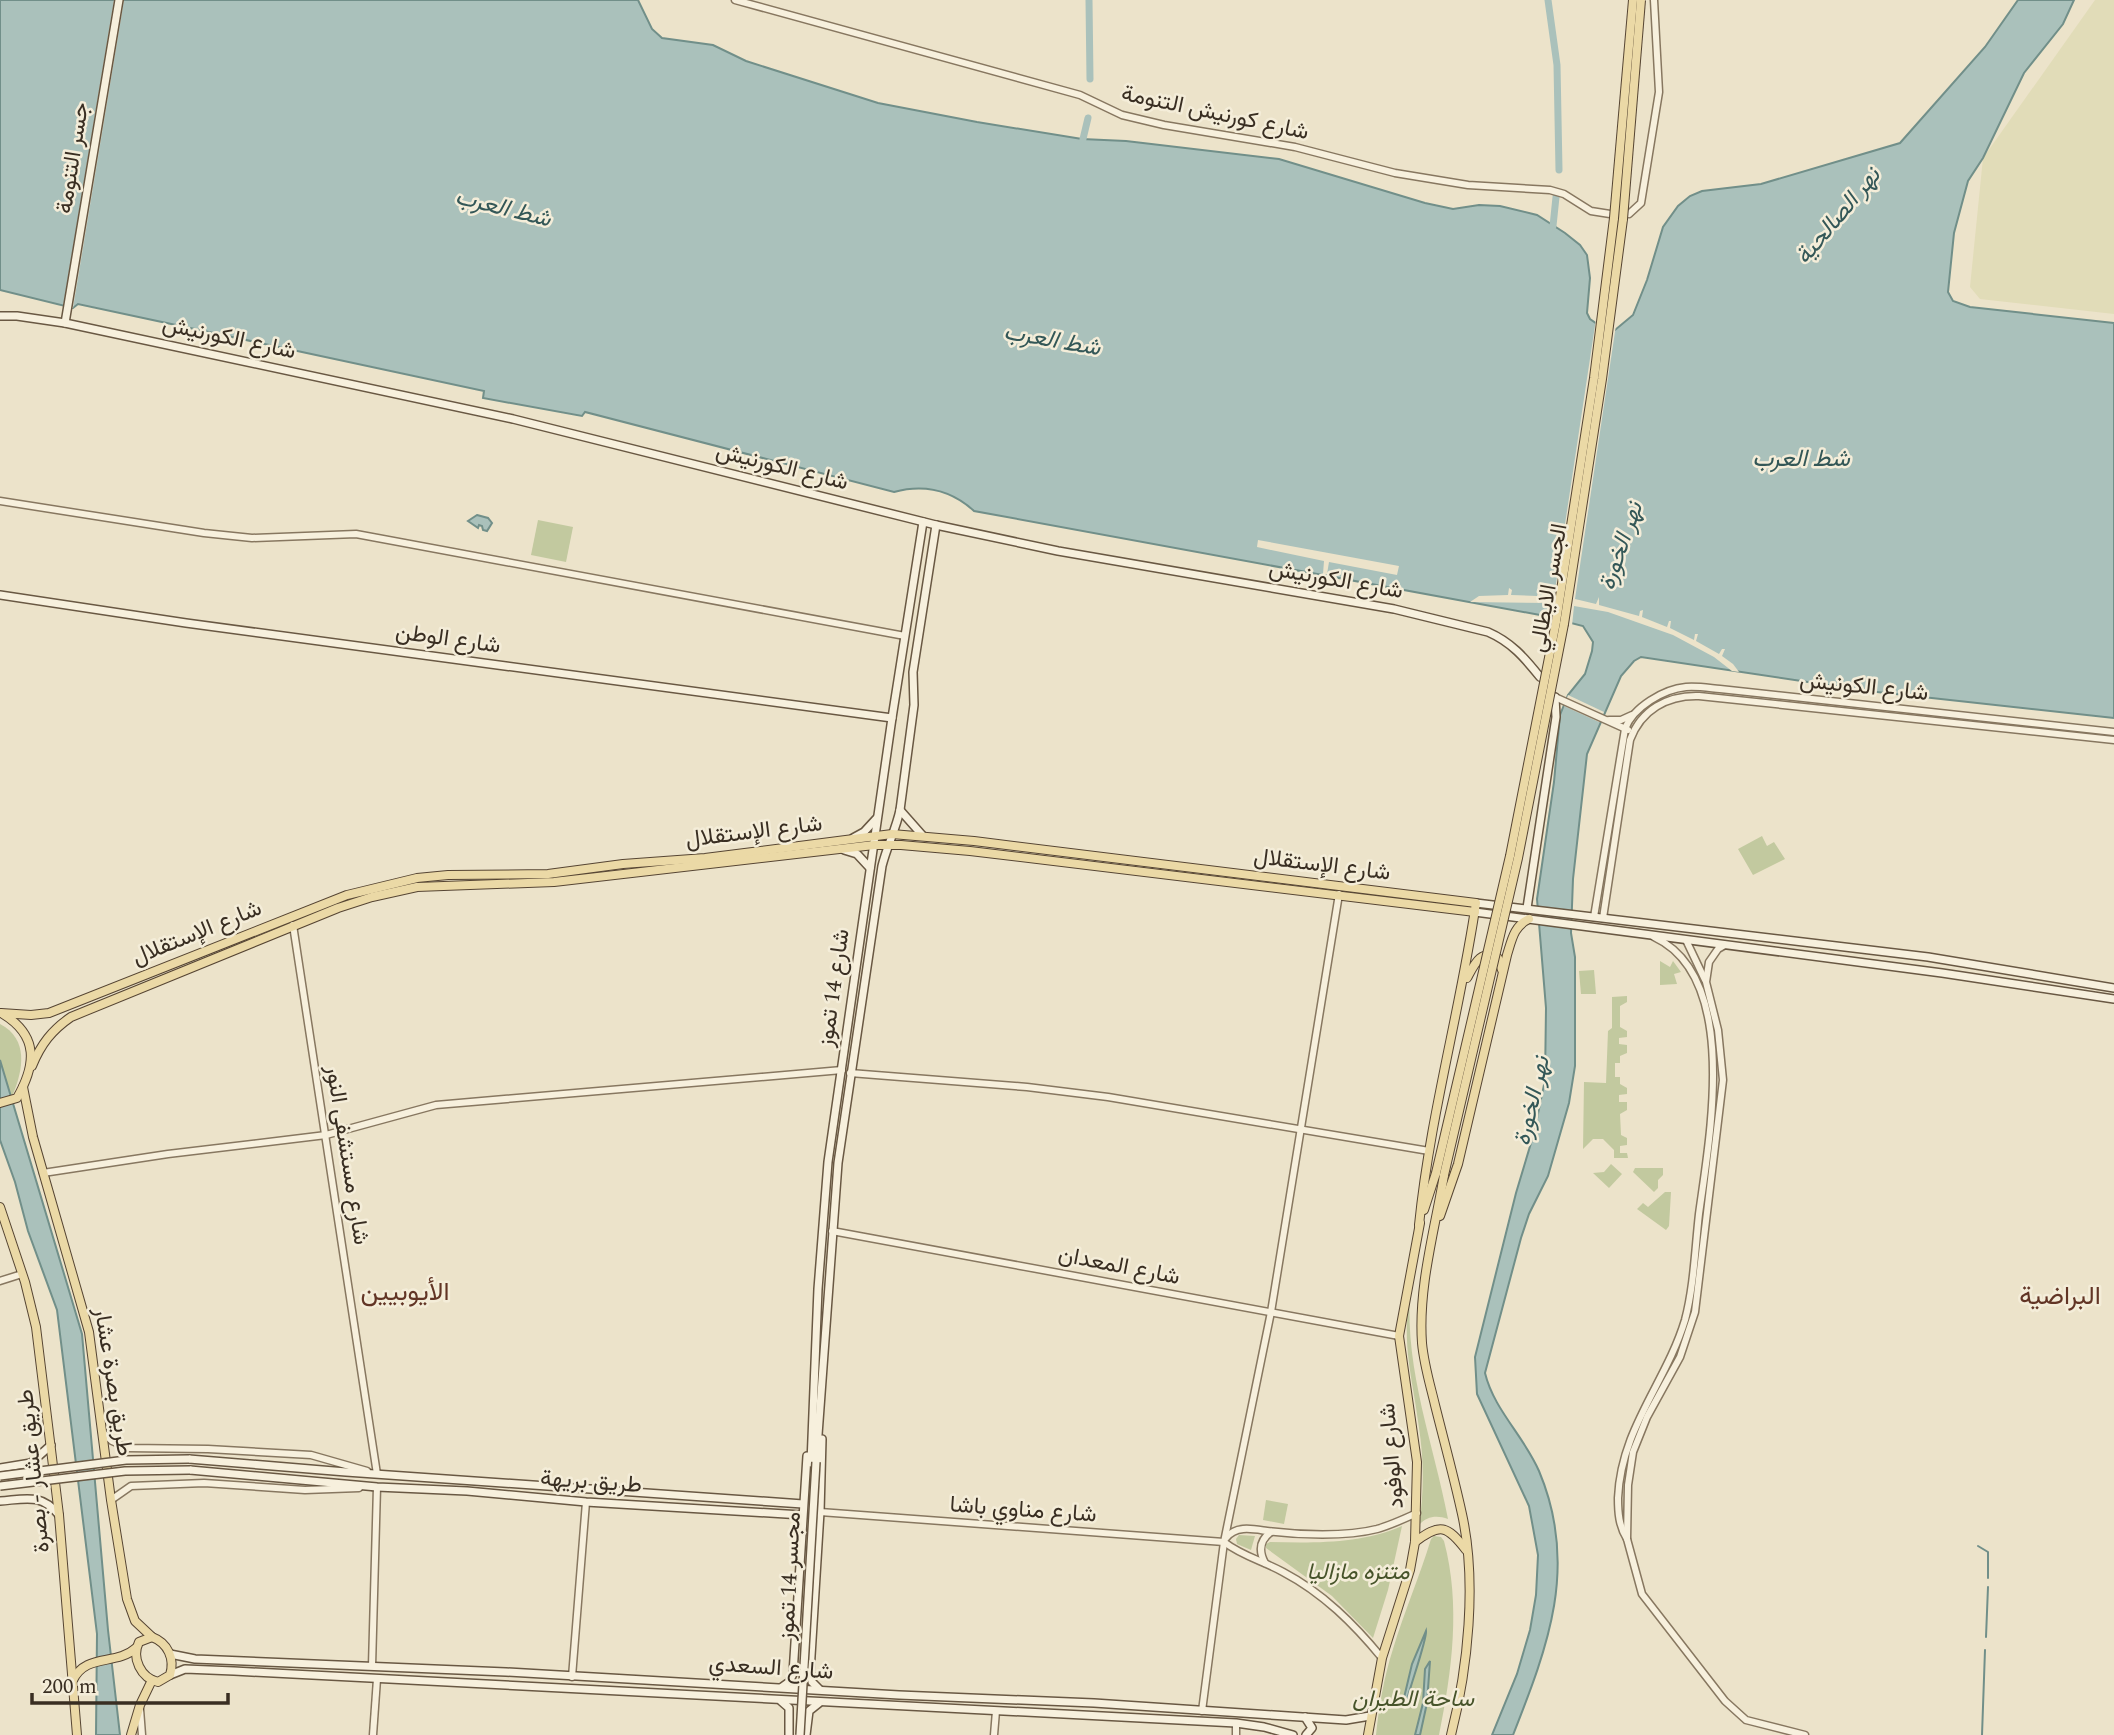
<svg xmlns="http://www.w3.org/2000/svg" width="2114" height="1735" font-family="Spectral,Vazirmatn,serif">
<style>
.farmland{fill:#e1dcb8}
.green{fill:#c2c99f}
.water{fill:#aac1bb;stroke:#718f89;stroke-width:2}
.pier{fill:#ece3ca}
.lines{fill:none;stroke-linecap:round;stroke-linejoin:round}
.stream{stroke:#718f89;stroke-width:2}
.canal{stroke:#aac1bb;stroke-width:7}
.tertiary-casing{stroke:#877760;stroke-width:9}
.secondary-casing{stroke:#695843;stroke-width:10}
.primary-casing{stroke:#564533;stroke-width:10}
.tertiary{stroke:#f7f0dd;stroke-width:6}
.secondary{stroke:#f7f0dd;stroke-width:7}
.primary{stroke:#ebd9a6;stroke-width:8}
.secondary-bridge-casing{stroke:#695843;stroke-width:10;stroke-linecap:butt}
.primary-bridge-casing{stroke:#564533;stroke-width:10;stroke-linecap:butt}
.secondary-bridge{stroke:#f7f0dd;stroke-width:7}
.primary-bridge{stroke:#ebd9a6;stroke-width:8}
.labels{text-anchor:middle;dominant-baseline:central;stroke-width:5;stroke-linejoin:round;paint-order:stroke}
.street-label{font-size:23px;fill:#392e22;stroke:#f4edd9}
.park-label{font-size:23px;font-style:italic;fill:#47542a;stroke:#f4edd9}
.water-label{font-size:24px;font-style:italic;fill:#335757;stroke:#f4edd9}
.quarter-label{font-size:26px;fill:#623525;stroke:#f4edd9}
</style>
<rect width="100%" height="100%" fill="#ece3ca"/>
<polygon class="farmland" points="2095,0 2114,0 2114,314 1980,299 1970,287 1983,158"/>
<g class="green">
<polygon points="538,520 573,527 566,562 531,555"/>
<polygon points="1762,836 1767,846 1774,842 1785,859 1753,875 1738,849"/>
<polygon points="1660,961 1670,967 1673,961 1681,972 1674,974 1677,984 1660,985"/>
<polygon points="1594,970 1596,994 1581,994 1579,971"/>
<polygon points="1627,996 1627,1002 1620,1006 1620,1027 1627,1031 1627,1037 1619,1038 1619,1044 1627,1045 1627,1053 1620,1056 1620,1063 1615,1063 1615,1077 1620,1077 1620,1084 1627,1088 1627,1094 1619,1095 1619,1102 1627,1102 1627,1110 1620,1114 1621,1135 1627,1138 1627,1145 1620,1146 1620,1153 1627,1153 1628,1158 1614,1158 1614,1150 1603,1139 1593,1139 1583,1149 1584,1082 1606,1083 1608,1031 1612,1028 1612,997"/>
<path d="M0,1024C29,1039 23,1070 13,1094L9,1096L0,1062Z"/>
<polygon points="1611,1164 1622,1174 1609,1188 1593,1173 1604,1172"/>
<polygon points="1635,1168 1663,1168 1663,1175 1658,1180 1658,1188 1654,1192 1633,1172"/>
<polygon points="1665,1192 1671,1192 1669,1226 1666,1230 1637,1209 1643,1203 1648,1207"/>
<path d="M1410,1294C1405,1371 1434,1445 1448,1519C1437,1515 1427,1516 1419,1525C1424,1493 1424,1460 1419,1428C1413,1379 1401,1345 1410,1294Z"/>
<polygon points="1266,1500 1288,1504 1284,1524 1263,1520"/>
<path d="M1402,1526L1388,1590L1373,1638L1332,1596L1266,1548V1544L1270,1542C1314,1543 1361,1544 1402,1526Z"/>
<polygon points="1239,1535 1255,1536 1251,1550 1237,1544 1236,1539"/>
<path d="M1434,1536L1441,1537L1444,1541C1461,1605 1452,1671 1439,1735H1376C1379,1706 1384,1677 1393,1649C1404,1612 1420,1576 1431,1539Z"/>
</g>
<g class="water">
<path d="M0,0H638L652,29L662,38L713,45L746,61L878,103L977,122L1082,139L1126,141L1279,159L1425,203L1453,209L1479,205L1500,206L1537,215L1565,233L1580,245L1587,255L1590,278L1587,313L1590,319L1603,328L1615,330L1633,315L1647,280L1663,227L1678,206L1690,196L1702,191L1761,184L1900,143L1985,47L2018,0H2074L2063,24L2024,73L1983,158L1968,181L1954,233L1948,292L1953,301L1970,307L2114,323V718L1868,691L1641,657L1634,661L1621,676L1587,754L1573,879L1571,933L1575,957V1066L1569,1103L1548,1176L1529,1214L1521,1238L1485,1373C1494,1410 1524,1436 1539,1471C1579,1566 1548,1646 1513,1735H1492L1517,1674L1530,1630L1536,1595L1538,1555L1529,1506L1477,1394L1475,1357L1516,1193L1534,1133L1545,1080L1546,1008L1537,899L1554,782L1560,715L1568,695L1585,674L1592,651L1593,642L1583,626L1540,615L974,511C951,490 924,484 894,492L585,412L582,416L483,398L484,391C349,361 213,334 78,304L73,308L0,290Z"/>
<polygon points="477,515 488,518 492,523 487,531 483,530 482,526 479,525 478,528 468,521"/>
<polygon points="0,1060 82,1334 108,1630 120,1735 96,1735 97,1634 57,1310 28,1231 15,1182 0,1140"/>
<path d="M1426,1631C1427,1640 1409,1689 1406,1704L1403,1702L1412,1664Z"/>
<polygon points="1430,1661 1427,1703 1420,1735 1415,1735 1423,1703 1425,1669"/>
</g>
<g class="pier">
<polygon points="114,0 124,0 73,308 63,307"/>
<polygon points="1596,319 1604,325 1616,325 1575,599 1596,604 1599,597 1599,605 1639,616 1640,611 1643,610 1642,617 1667,627 1669,621 1671,621 1670,628 1694,640 1695,634 1698,634 1696,641 1719,654 1722,649 1725,649 1722,656 1733,664 1739,672 1732,671 1714,657 1673,635 1608,612 1574,606 1572,626 1552,621 1553,603 1470,602 1479,596 1508,595 1509,588 1512,590 1511,595 1537,596 1539,589 1541,591 1540,596 1554,597"/>
<polygon points="1258,540 1399,566 1397,575 1329,562 1327,574 1323,574 1324,561 1257,547"/>
<polygon points="1568,695 1604,712 1599,722 1564,706"/>
</g>
<g class="lines">
<g class="stream">
<polyline points="1978,1546 1988,1552 1988,1578"/>
<polyline points="1986,1637 1988,1587"/>
<polyline points="1982,1735 1985,1650"/>
</g>
<g class="canal">
<polyline points="1089,0 1090,79"/>
<polyline points="1548,0 1557,65 1559,170"/>
<polyline points="1083,139 1088,118"/>
<polyline points="1553,226 1556,197"/>
</g>
<defs>
<g id="tertiary">
<polyline points="735,0 1080,95 1122,115 1164,125 1295,147 1395,173 1468,185 1550,190 1564,194 1591,211 1610,214"/>
<polyline points="1629,214 1641,203 1659,92 1654,0"/>
<polyline points="0,501 204,533 252,538 356,534 905,636"/>
<polyline points="1555,697 1628,730"/>
<polyline points="1609,720 1621,720 1632,715"/>
<path d="M1594,917L1625,729C1633,707 1664,689 1686,687C1697,686 1709,688 1720,689L2114,732"/>
<path d="M1603,918L1630,740C1641,710 1667,695 1699,696L2114,740"/>
<polyline points="293,925 377,1474"/>
<polyline points="1686,940 1705,980"/>
<polyline points="1725,945 1718,949 1709,962 1706,982 1718,1030 1723,1080 1695,1312 1680,1357 1647,1417 1633,1452 1628,1485 1627,1539 1642,1594 1725,1701 1746,1720 1805,1735"/>
<polyline points="850,1073 1027,1087 1108,1097 1429,1151"/>
<polyline points="43,1173 168,1154 326,1135 436,1105 842,1070"/>
<polyline points="832,1231 1399,1336"/>
<polyline points="0,1281 22,1274"/>
<polyline points="102,1432 112,1441 128,1448 208,1449 311,1455 367,1471"/>
<polyline points="111,1500 131,1486 204,1483 305,1490 359,1488"/>
<path d="M820,1512L1224,1542C1242,1556 1263,1561 1283,1572C1323,1593 1354,1624 1382,1658"/>
<path d="M1226,1538C1236,1525 1253,1529 1267,1531C1299,1535 1346,1537 1377,1529C1391,1525 1404,1519 1417,1513"/>
<path d="M1627,1539C1619,1526 1618,1513 1618,1498C1621,1428 1666,1383 1685,1320C1694,1286 1695,1249 1699,1214C1709,1140 1741,977 1654,937"/>
<path d="M1265,1563C1258,1550 1260,1540 1271,1532"/>
<polyline points="372,1666 377,1487 373,1487"/>
<polyline points="572,1677 586,1502"/>
<polyline points="140,1709 142,1735"/>
<polyline points="1202,1711 1224,1542 1271,1312 1339,894"/>
<polyline points="373,1735 377,1679"/>
<polyline points="994,1735 996,1711"/>
<polyline points="1236,1735 1236,1723"/>
</g>
<g id="secondary">
<path d="M0,316H17L65,323L513,419L936,525L1058,551L1394,609L1488,632C1511,642 1524,657 1540,677"/>
<polyline points="65,323 119,0"/>
<polyline points="0,595 186,623 892,718"/>
<polyline points="900,810 923,836"/>
<polyline points="853,838 864,832 876,819"/>
<polyline points="844,850 857,854 870,868"/>
<polyline points="1476,903 1928,957 2114,988"/>
<polyline points="1527,908 1556,717 1555,697"/>
<polyline points="1475,912 1942,973 2114,999"/>
<polyline points="189,1459 346,1472 803,1504"/>
<path d="M816,1462L838,1163L882,866C887,846 896,829 900,810L914,705L913,672L936,525"/>
<polyline points="811,1463 818,1289 828,1162 892,718 923,522"/>
<polyline points="0,1468 31,1463 51,1445"/>
<polyline points="190,1470 377,1487 467,1491 586,1502 802,1515"/>
<path d="M0,1501C26,1499 41,1493 59,1515"/>
<polyline points="170,1654 195,1659 506,1672 899,1695 1094,1703 1346,1720 1370,1716"/>
<polyline points="170,1675 185,1669 234,1671 1236,1723 1264,1727 1293,1735"/>
<polyline points="782,1687 789,1682 793,1674 807,1456"/>
<polyline points="819,1689 812,1682 810,1672 820,1512 822,1439"/>
<polyline points="781,1701 789,1708 789,1735"/>
<polyline points="1305,1717 1312,1728 1306,1735"/>
<polyline points="806,1735 809,1711 819,1703"/>
</g>
<g id="primary">
<polyline points="1556,622 1594,378 1614,218"/>
<polyline points="1564,624 1602,379 1623,219"/>
<path d="M1467,978C1474,965 1481,948 1498,958L1502,970"/>
<path d="M1,1013L31,1015L49,1013L347,895L417,878L448,875L548,874L623,864L705,858L892,834L974,841L1476,903C1460,1011 1430,1116 1419,1225"/>
<path d="M32,1066C41,1044 52,1030 71,1017L338,908L372,897L417,887L554,882L874,845H901L970,851L1475,912"/>
<polyline points="23,1087 33,1137 89,1332 111,1500 127,1599 135,1621 152,1637"/>
<path d="M0,1103L17,1098C36,1065 39,1036 3,1014"/>
<path d="M1444,1175C1435,1229 1418,1287 1422,1343C1424,1365 1430,1384 1435,1405C1444,1441 1454,1477 1462,1514C1477,1582 1468,1668 1451,1735"/>
<polyline points="0,1207 25,1282 36,1327 59,1515 77,1735"/>
<polyline points="1424,1210 1436,1173"/>
<path d="M1440,1216L1458,1164L1507,955C1512,939 1514,926 1529,919"/>
<path d="M1415,1542C1440,1523 1447,1525 1466,1550"/>
<path d="M152,1637C168,1643 175,1659 170,1675L158,1682C141,1678 131,1658 139,1642Z"/>
<path d="M73,1680C86,1653 116,1666 136,1648"/>
<polyline points="131,1735 140,1705 152,1680"/>
<polyline points="1368,1735 1382,1658 1410,1570 1415,1542 1417,1462 1399,1336 1420,1223"/>
</g>
</defs>
<use href="#tertiary" class="tertiary-casing"/>
<use href="#secondary" class="secondary-casing"/>
<use href="#primary" class="primary-casing"/>
<use href="#tertiary" class="tertiary"/>
<use href="#secondary" class="secondary"/>
<use href="#primary" class="primary"/>
<defs>
<g id="secondary-bridge">
<polyline points="0,1476 126,1460 189,1459"/>
<polyline points="0,1486 125,1471 190,1470"/>
<polyline points="800,1735 816,1462"/>
</g>
<g id="primary-bridge">
<polyline points="1614,218 1633,0"/>
<polyline points="1623,219 1641,0"/>
<polyline points="1436,1173 1510,856 1556,622"/>
<polyline points="1444,1175 1518,858 1564,624"/>
</g>
</defs>
<use href="#secondary-bridge" class="secondary-bridge-casing"/>
<use href="#primary-bridge" class="primary-bridge-casing"/>
<use href="#secondary-bridge" class="secondary-bridge"/>
<use href="#primary-bridge" class="primary-bridge"/>
</g>
<g class="labels">
<g class="street-label">
<text transform="translate(1215 113) rotate(12)">شارع كورنيش التنومة</text>
<text transform="translate(73 158) rotate(-81)">جسر التنومة</text>
<text transform="translate(229 338) rotate(12)">شارع الكورنيش</text>
<text transform="translate(782 467) rotate(14)">شارع الكورنيش</text>
<text transform="translate(1336 580) rotate(10)">شارع الكورنيش</text>
<text transform="translate(1549 588) rotate(-80)">الجسر الايطالي</text>
<text transform="translate(448 639) rotate(8)">شارع الوطن</text>
<text transform="translate(1864 687) rotate(6)">شارع الكونيش</text>
<text transform="translate(754 832) rotate(-7)">شارع الإستقلال</text>
<text transform="translate(1322 865) rotate(7)">شارع الإستقلال</text>
<text transform="translate(197 933) rotate(-22)">شارع الإستقلال</text>
<text transform="translate(834 988) rotate(-82)">شارع 14 تموز</text>
<text transform="translate(347 1155) rotate(81)">شارع مستشفى النور</text>
<text transform="translate(1119 1266) rotate(11)">شارع المعدان</text>
<text transform="translate(113 1382) rotate(81)">طريق بصرة عشار</text>
<text transform="translate(1392 1456) rotate(-95)">شارع الوفود</text>
<text transform="translate(34 1471) rotate(-96)">طريق عشار - بصرة</text>
<text transform="translate(591 1482) rotate(4)">طريق بريهة</text>
<text transform="translate(1023 1510) rotate(4)">شارع مناوي باشا</text>
<text transform="translate(790 1576) rotate(-87)">مجسر 14 تموز</text>
<text transform="translate(771 1668) rotate(4)">شارع السعدي</text>
</g>
<g class="park-label">
<text x="1358" y="1572">متنزه مازاليا</text>
<text x="1413" y="1699">ساحة الطيران</text>
</g>
<g class="water-label">
<text transform="translate(503 208) rotate(14)">شط العرب</text>
<text transform="translate(1838 216) rotate(-50)">نهر الصالحية</text>
<text transform="translate(1052 340) rotate(10)">شط العرب</text>
<text x="1801" y="459">شط العرب</text>
<text transform="translate(1621 546) rotate(-71)">نهر الخورة</text>
<text transform="translate(1532 1101) rotate(-77)">نهر الخورة</text>
</g>
<g class="quarter-label">
<text x="405" y="1292">الأيوبيين</text>
<text x="2060" y="1296">البراضية</text>
</g>
</g>
<path d="M32 1693v10h196v-10" fill="none" stroke="#392e22" stroke-width="3.5"/>
<text x="42" y="1693" font-size="21" fill="#392e22" stroke="#f4edd9" stroke-width="5" paint-order="stroke">200 m</text>
</svg>
